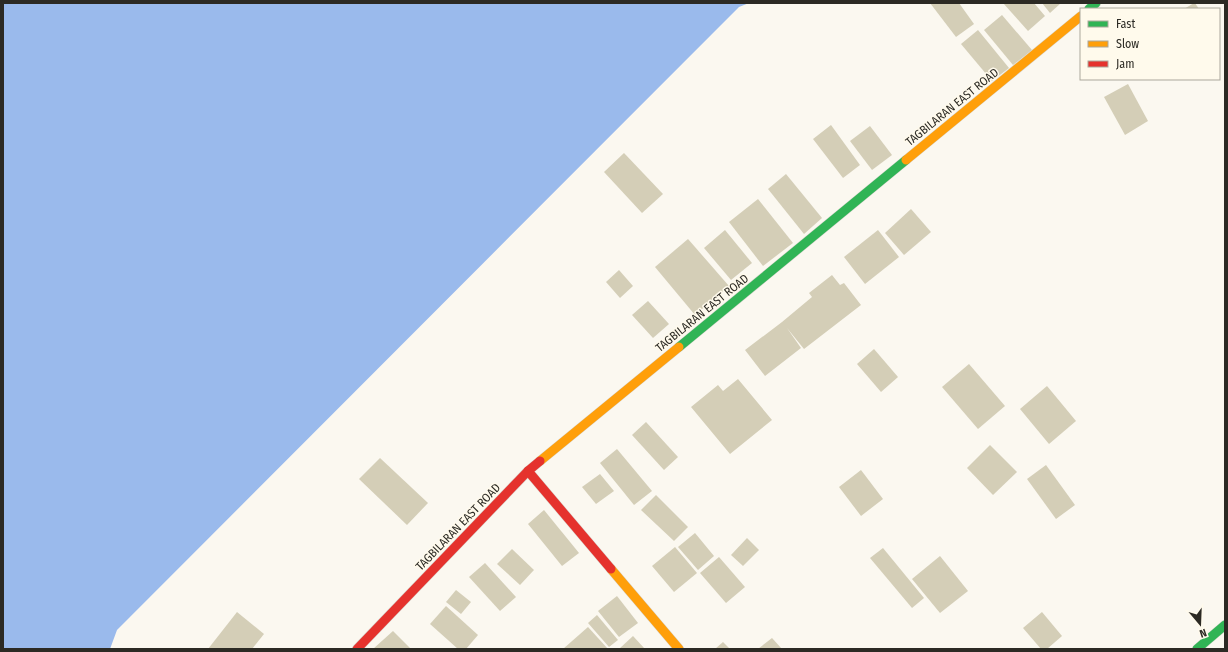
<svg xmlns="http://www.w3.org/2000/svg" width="1228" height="652" font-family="'Fira Sans Condensed',sans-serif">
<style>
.water{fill:#9abaec}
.building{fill:#d4ceb7}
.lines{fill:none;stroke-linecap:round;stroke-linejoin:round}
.fast-casing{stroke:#d4d2cc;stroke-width:10}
.slow-casing{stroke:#d4d2cc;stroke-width:10}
.jam-casing{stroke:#d4d2cc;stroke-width:10}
.fast{stroke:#30b455;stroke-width:9}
.slow{stroke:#ff9f0a;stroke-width:9}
.jam{stroke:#e5322d;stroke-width:9}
.labels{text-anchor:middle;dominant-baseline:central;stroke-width:3;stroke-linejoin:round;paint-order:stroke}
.street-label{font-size:12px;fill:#2c2a24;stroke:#fffaec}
</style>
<rect width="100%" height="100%" fill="#fbf8f0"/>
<polygon class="water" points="3,3 749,3 739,7 117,630 110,649 3,649"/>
<g class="building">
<polygon points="930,3 959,3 974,24 956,37"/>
<polygon points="1003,3 1034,3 1045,16 1028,31"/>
<polygon points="1042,3 1061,3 1050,13"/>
<polygon points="1194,3 1195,3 1199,9 1184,9"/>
<polygon points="1002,15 1032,50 1013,65 984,30"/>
<polygon points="978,30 1009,68 992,81 961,44"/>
<polygon points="1128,84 1148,121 1125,135 1104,97"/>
<polygon points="831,125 860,165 843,178 813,139"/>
<polygon points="870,126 892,155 872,170 850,141"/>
<polygon points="624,153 663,194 642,213 604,172"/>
<polygon points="786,174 822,218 804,234 768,189"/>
<polygon points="758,199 793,243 763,266 729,222"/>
<polygon points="911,209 931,232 904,255 885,233"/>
<polygon points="725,230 752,263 731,280 704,248"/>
<polygon points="878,230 899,257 865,284 844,257"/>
<polygon points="688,239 729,286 695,315 655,267"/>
<polygon points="619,270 633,286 620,298 606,282"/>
<polygon points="832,275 840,285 844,283 861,305 804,349 787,328 801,348 765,376 745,350 782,322 812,297 809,293"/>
<polygon points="648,301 669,324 653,338 632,315"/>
<polygon points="874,349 898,377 881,392 857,364"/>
<polygon points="969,364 1005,406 978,429 942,387"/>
<polygon points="738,379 772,420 730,454 691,407 718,385 723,391"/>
<polygon points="1047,386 1076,421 1049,444 1020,409"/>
<polygon points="646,422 678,457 664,470 632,435"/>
<polygon points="990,445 1017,472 993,495 967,468"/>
<polygon points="617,449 652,491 634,505 600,463"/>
<polygon points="380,458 428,503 407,525 359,479"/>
<polygon points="1046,465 1075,505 1056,519 1027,479"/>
<polygon points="861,470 883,499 861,516 839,487"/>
<polygon points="600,474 614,491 596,504 582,487"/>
<polygon points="656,495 688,527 674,541 641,510"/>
<polygon points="544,510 579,553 562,566 528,524"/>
<polygon points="695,533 714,556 698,570 678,547"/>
<polygon points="747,538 759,550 743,566 731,555"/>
<polygon points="675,547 697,573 674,592 652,566"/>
<polygon points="883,548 924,598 912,608 870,558"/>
<polygon points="512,549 534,570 520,585 497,564"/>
<polygon points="940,556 968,591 940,613 912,579"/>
<polygon points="719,557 745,587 726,603 700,573"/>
<polygon points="485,563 516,597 500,611 469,577"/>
<polygon points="456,590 471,602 461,614 446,602"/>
<polygon points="617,596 638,623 619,637 598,611"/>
<polygon points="446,606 478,635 466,649 458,649 430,624"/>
<polygon points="237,612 264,634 252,649 208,649"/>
<polygon points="1042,612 1062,636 1047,649 1041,649 1023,628"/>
<polygon points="597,615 618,640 609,647 588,623"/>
<polygon points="588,627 608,649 563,649"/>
<polygon points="393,631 411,649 373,649"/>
<polygon points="633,636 645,649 619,649"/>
<polygon points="772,638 782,649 758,649"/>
<polygon points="723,642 730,649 715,649"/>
</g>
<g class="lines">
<defs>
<g id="fast">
<polyline points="1089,9 1096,3"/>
<polyline points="679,347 906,160"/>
<polyline points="1197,649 1225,625"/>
</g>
<g id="slow">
<polyline points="906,160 1081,16"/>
<polyline points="540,461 679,347"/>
<polyline points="611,569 679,649"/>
</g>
<g id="jam">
<polyline points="528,471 611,569"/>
<polyline points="357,649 528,471 540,461"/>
</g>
</defs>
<use href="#fast" class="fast-casing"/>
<use href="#slow" class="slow-casing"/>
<use href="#jam" class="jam-casing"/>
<use href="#fast" class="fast"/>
<use href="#slow" class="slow"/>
<use href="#jam" class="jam"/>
</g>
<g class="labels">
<g class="street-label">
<text transform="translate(952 107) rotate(-39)">TAGBILARAN EAST ROAD</text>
<text transform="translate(702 313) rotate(-39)">TAGBILARAN EAST ROAD</text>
<text transform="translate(458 527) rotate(-46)">TAGBILARAN EAST ROAD</text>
</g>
</g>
<rect width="1228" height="652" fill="none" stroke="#2c2a24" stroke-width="8"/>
<rect x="1080" y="8" width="140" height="72" fill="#fffaec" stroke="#aba79c"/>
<rect x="1088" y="21" width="20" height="6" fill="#30b455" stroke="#aba79c"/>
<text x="1116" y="28" font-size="12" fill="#2c2a24">Fast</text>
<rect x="1088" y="41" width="20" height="6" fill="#ff9f0a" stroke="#aba79c"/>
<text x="1116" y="48" font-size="12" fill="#2c2a24">Slow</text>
<rect x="1088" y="61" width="20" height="6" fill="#e5322d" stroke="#aba79c"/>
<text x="1116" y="68" font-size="12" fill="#2c2a24">Jam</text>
<g transform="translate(1200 624) rotate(161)" stroke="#fffaec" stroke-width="3" paint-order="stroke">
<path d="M0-3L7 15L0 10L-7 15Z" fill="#2c2a24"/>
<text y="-6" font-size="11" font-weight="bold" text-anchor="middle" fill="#2c2a24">N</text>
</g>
</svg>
